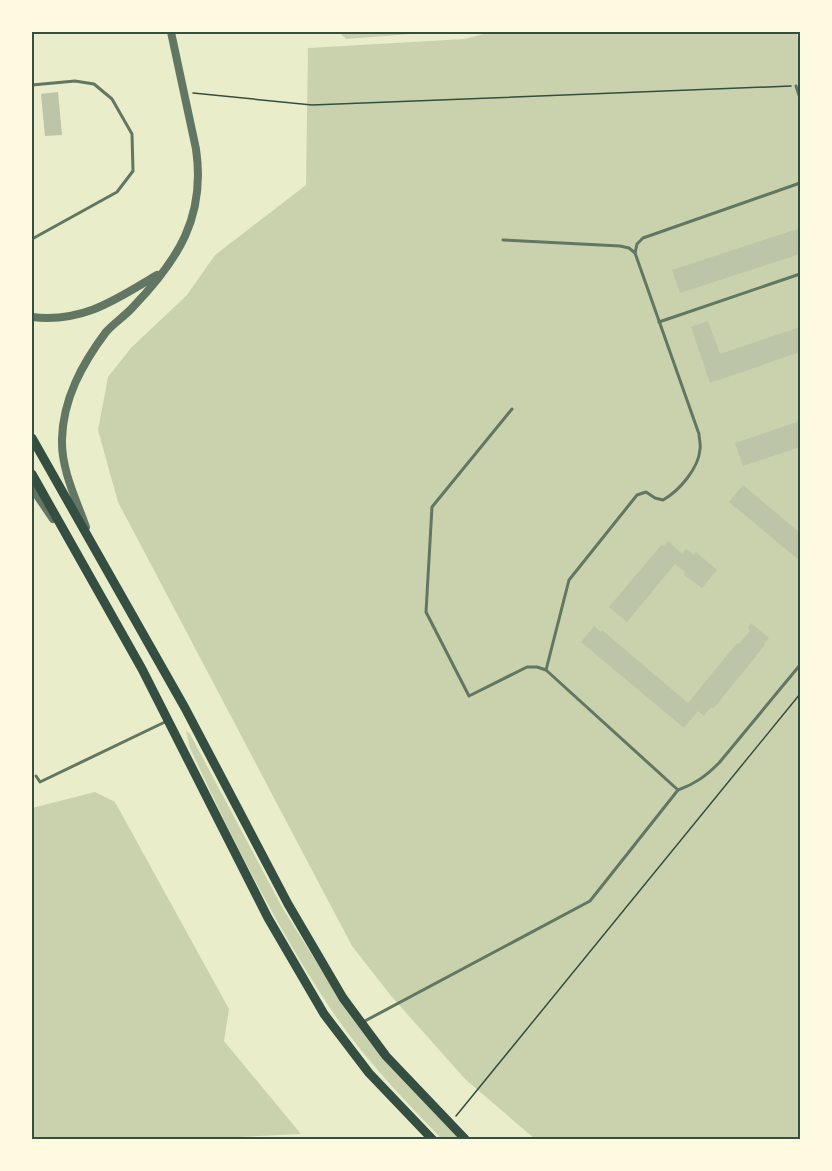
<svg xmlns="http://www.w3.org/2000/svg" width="832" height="1171" font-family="'Source Sans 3',sans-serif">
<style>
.green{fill:#cad2ad}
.building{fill:#bcc5a7}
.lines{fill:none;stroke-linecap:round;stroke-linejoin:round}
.path{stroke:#344e41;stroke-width:1.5}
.service{stroke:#617663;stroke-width:3}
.tertiary{stroke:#617663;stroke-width:8}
.secondary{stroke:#344e41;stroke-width:9}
.neatline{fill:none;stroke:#344e41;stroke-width:2}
</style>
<rect width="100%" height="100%" fill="#e9edc9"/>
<g class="green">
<polygon points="339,32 437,32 346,39"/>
<polygon points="492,32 796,32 800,44 800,1139 535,1139 466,1080 392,997 352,946 118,502 98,430 108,377 131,348 187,295 215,255 306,185 308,48 464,39"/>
<path d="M186,731L190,734L282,907L340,1000L383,1058L459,1139H442C402,1098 362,1056 330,1008C276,926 231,837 190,748Z"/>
<polygon points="95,792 115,802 229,1009 224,1041 301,1134 241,1137 235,1140 32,1139 32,808"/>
</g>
<g class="building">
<polygon points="58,92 62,135 45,136 41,94"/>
<polygon points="800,228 800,254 680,293 672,270"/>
<polygon points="708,321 720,354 800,327 800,352 710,383 691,327"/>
<polygon points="800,421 800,447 743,466 735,443"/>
<polygon points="743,485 800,533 800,561 729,502"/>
<polygon points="668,541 682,554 686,549 694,555 696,552 717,570 702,588 684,575 685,572 675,564 627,622 609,607 662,544 664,546"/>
<polygon points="751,623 769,638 764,644 765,645 713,709 711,707 704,716 698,711 684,728 581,642 594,626 601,632 602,630 688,703 737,643 739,644 750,631 748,627"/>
</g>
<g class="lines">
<g class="path">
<polyline points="193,93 312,105 791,86"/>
<polyline points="456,1116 800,694"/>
</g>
<g class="service">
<polyline points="32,85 75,81 94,84 112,99 132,134 133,171 117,192 32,239"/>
<polyline points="796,86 800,98"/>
<polyline points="503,240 620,246 629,248 635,253"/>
<polyline points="659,322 800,274"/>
<polyline points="512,409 432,507 426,612 469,696 527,667 537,667 546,670"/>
<polyline points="36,776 40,782 167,721"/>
<path d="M678,790L546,670L569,580L637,495L646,492L655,498L663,500C679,491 699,468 700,449C701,444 699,439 699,434L635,253L637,244L643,238L800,183"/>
<path d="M363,1022L590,901L678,790C695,784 706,776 719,763L800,665"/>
</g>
<g class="tertiary">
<path d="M32,317C83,323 115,300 157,275"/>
<polyline points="32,488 53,519"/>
<path d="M86,527C76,499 61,469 62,439C63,399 82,364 106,332C114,323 125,316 133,307C178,260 206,217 196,149L171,32"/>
</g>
<g class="secondary">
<polyline points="32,438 185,708 288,904 343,998 386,1056 466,1140"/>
<polyline points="32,474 142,669 268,918 324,1014 369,1073 433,1140"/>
</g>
</g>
<rect width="832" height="1171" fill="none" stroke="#fefae0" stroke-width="66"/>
<rect x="33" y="33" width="766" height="1105" class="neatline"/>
</svg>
